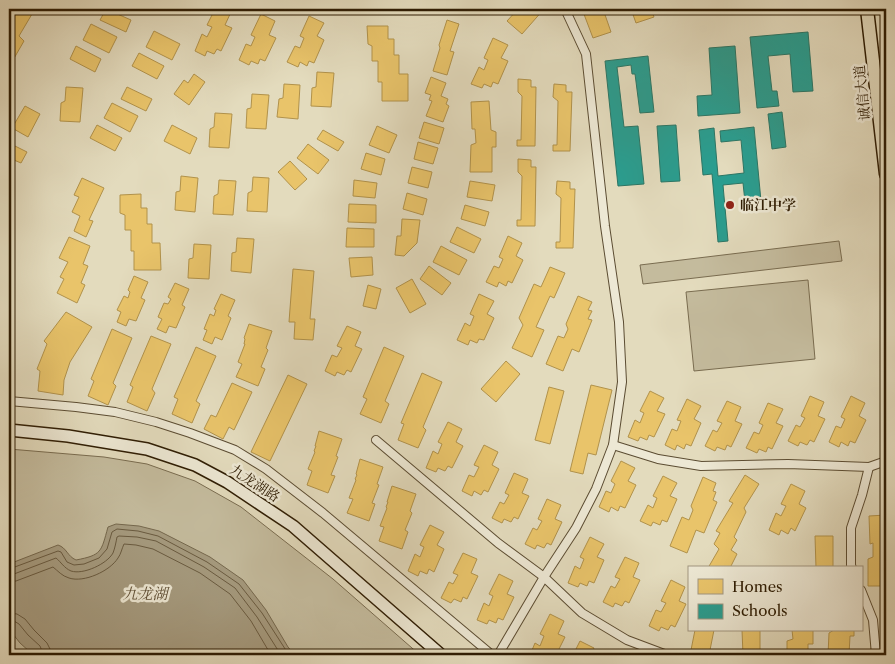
<svg xmlns="http://www.w3.org/2000/svg" width="895" height="664" font-family="'Libre Caslon Text','Noto Serif SC',serif">
<style>
.green{fill:#c4bb9d;stroke:#796c50}
.water{fill:#a59a7e;stroke:#75684d}
.homes{fill:#e9c46a;stroke:#b1924b}
.schools{fill:#2a9d8f;stroke:#2b7665}
.lines{fill:none;stroke-linecap:round;stroke-linejoin:round}
.shore{stroke:#6a5b40;stroke-width:1}
.street-casing{stroke:#5b4c32;stroke-width:10}
.secondary-casing{stroke:#2e1c03;stroke-width:14}
.primary-casing{stroke:#2e1c03;stroke-width:15}
.street{stroke:#ede8d4;stroke-width:8}
.secondary{stroke:#ede8d4;stroke-width:11}
.primary{stroke:#e3dbbd;stroke-width:12}
.poi-dot{fill:#8f2418;stroke:#ede8d4;stroke-width:2}
.labels{text-anchor:middle;dominant-baseline:central;stroke-width:5;stroke-linejoin:round;paint-order:stroke}
.street-label{font-size:14px;fill:#2e1c03;stroke:#ede8d4}
.poi-label{font-size:14px;font-weight:bold;fill:#2e1c03;stroke:#ede8d4;text-anchor:start}
.water-label{font-size:15px;font-style:italic;fill:#5e4e34;stroke:#ede8d4}
</style>
<rect width="100%" height="100%" fill="#e3dbbd"/>
<filter id="stains"><feTurbulence type="fractalNoise" baseFrequency=".004" numOctaves="4"/><feColorMatrix values="0 0 0 0 .2 0 0 0 0 .09 0 0 0 0 .02 0 0 0 .5 -.17"/></filter>
<radialGradient id="worn" r=".72"><stop offset=".6" stop-color="#630" stop-opacity="0"/><stop offset="1" stop-color="#630" stop-opacity=".3"/></radialGradient>
<g class="green">
<polygon points="839,241 842,261 643,284 640,265"/>
<polygon points="808,280 815,359 694,371 686,292"/>
<polygon points="9,449 104,457 147,464 195,481 241,507 333,579 420,655 9,655"/>
</g>
<path class="water" d="M116,524L139,526L159,531L210,557L243,580L266,610L288,647L295,655H38L30,652L20,643L9,629V564L58,545C67,548 67,556 76,560C102,555 101,552 108,527Z"/>
<g class="homes">
<polygon points="9,9 35,9 19,36 24,41 9,67"/>
<polygon points="106,9 131,20 126,32 100,20"/>
<polygon points="215,9 225,9 231,12 225,25 232,28 221,51 217,49 214,54 207,51 205,56 195,51 202,34 207,37 212,27 207,25"/>
<polygon points="518,9 544,9 522,34 507,21"/>
<polygon points="582,9 603,9 611,32 593,38"/>
<polygon points="631,9 651,9 654,17 636,23"/>
<polygon points="261,14 275,21 269,35 276,38 265,61 260,59 258,64 251,61 249,65 239,60 246,44 251,46 255,37 251,35"/>
<polygon points="309,16 324,23 317,36 324,40 314,63 309,61 307,66 300,62 298,67 287,62 295,46 300,48 304,38 300,36"/>
<polygon points="447,20 459,24 450,51 454,52 447,75 433,71 440,48 439,45"/>
<polygon points="91,24 117,37 109,53 83,40"/>
<polygon points="367,26 388,26 388,39 394,39 394,55 399,55 399,74 408,74 408,101 382,101 382,82 378,82 378,61 372,61 372,46 368,44"/>
<polygon points="154,31 180,44 172,60 146,47"/>
<polygon points="493,38 508,45 501,58 508,61 498,84 493,82 491,87 484,84 482,88 471,84 479,67 484,70 488,60 484,58"/>
<polygon points="76,46 101,59 95,72 70,59"/>
<polygon points="139,53 164,66 157,79 132,66"/>
<polygon points="317,72 334,73 331,107 311,106 312,88 316,87"/>
<polygon points="194,74 205,82 189,105 174,94 184,80 188,83"/>
<polygon points="431,77 446,83 441,96 448,99 446,104 449,106 443,122 426,116 432,101 429,100 431,95 425,93"/>
<polygon points="518,79 531,80 531,87 536,87 535,146 517,146 517,140 521,140 522,96 518,92"/>
<polygon points="284,84 300,85 298,119 277,117 279,99 283,98"/>
<polygon points="554,84 566,85 566,92 572,92 570,151 553,151 553,145 557,145 558,101 553,97"/>
<polygon points="66,87 83,88 80,122 60,121 61,103 65,101"/>
<polygon points="127,87 152,99 146,111 121,99"/>
<polygon points="252,94 269,95 266,129 246,128 247,109 251,108"/>
<polygon points="489,101 491,130 496,132 496,147 492,147 492,172 470,172 471,145 476,143 475,129 472,129 471,102"/>
<polygon points="112,103 138,116 130,132 104,118"/>
<polygon points="25,106 40,114 28,137 12,128"/>
<polygon points="215,113 232,114 229,148 209,147 210,129 214,127"/>
<polygon points="424,122 444,128 439,144 419,138"/>
<polygon points="97,125 122,138 115,151 90,138"/>
<polygon points="172,125 197,138 190,154 164,141"/>
<polygon points="377,126 397,135 389,153 369,145"/>
<polygon points="323,130 344,142 338,151 317,139"/>
<polygon points="418,142 438,148 433,164 414,159"/>
<polygon points="9,143 27,152 21,163 9,158"/>
<polygon points="308,144 329,160 318,174 297,158"/>
<polygon points="366,153 385,159 381,175 361,169"/>
<polygon points="518,159 531,160 531,167 536,167 535,226 517,226 517,220 521,220 522,176 518,172"/>
<polygon points="290,161 307,179 295,190 278,172"/>
<polygon points="412,167 432,172 428,188 408,183"/>
<polygon points="181,176 198,178 195,212 175,210 176,192 180,191"/>
<polygon points="253,177 269,178 267,212 247,211 248,193 252,191"/>
<polygon points="82,178 104,188 89,220 93,221 86,237 74,231 80,216 72,212 79,197 74,195"/>
<polygon points="219,180 236,181 233,215 213,214 214,196 218,194"/>
<polygon points="354,180 377,183 375,198 353,196"/>
<polygon points="470,181 495,185 492,201 467,197"/>
<polygon points="557,181 570,182 570,189 575,189 573,248 556,248 556,242 560,242 561,198 556,194"/>
<polygon points="407,193 427,199 423,215 403,209"/>
<polygon points="141,194 141,208 147,208 147,224 152,224 152,243 160,243 161,270 134,270 134,251 131,251 131,230 125,230 125,215 120,213 120,195"/>
<polygon points="349,204 376,205 376,223 348,222"/>
<polygon points="465,205 489,212 485,226 461,219"/>
<polygon points="402,219 420,220 417,243 404,256 395,255 397,236 401,236"/>
<polygon points="457,227 481,239 474,253 450,242"/>
<polygon points="347,228 374,229 374,247 346,247"/>
<polygon points="508,236 522,243 516,256 523,260 512,283 508,281 506,286 499,282 497,287 486,282 494,266 499,268 503,259 499,257"/>
<polygon points="69,237 90,246 83,264 88,266 81,283 85,285 77,303 57,293 64,279 60,277 68,262 59,258"/>
<polygon points="237,238 254,239 251,273 231,271 232,253 236,252"/>
<polygon points="194,244 211,245 209,279 188,278 189,259 193,258"/>
<polygon points="441,246 467,260 459,275 433,262"/>
<polygon points="372,257 373,275 351,277 349,258"/>
<polygon points="429,266 451,283 442,295 420,279"/>
<polygon points="550,267 565,273 554,298 550,296 536,327 544,330 532,357 512,348 523,325 519,318 534,284 541,287"/>
<polygon points="293,269 314,271 310,319 315,319 313,340 294,339 295,322 289,322"/>
<polygon points="134,276 148,282 141,298 145,300 136,321 129,319 126,326 117,322 121,312 117,310 124,296 128,298 130,292 128,290"/>
<polygon points="412,279 426,304 410,313 396,288"/>
<polygon points="175,283 189,289 182,305 185,307 176,328 169,326 166,333 157,329 162,319 158,317 164,303 168,304 171,299 168,297"/>
<polygon points="368,285 381,289 376,309 363,306"/>
<polygon points="221,294 235,300 228,316 231,318 222,340 215,337 212,344 203,340 207,330 204,329 210,314 214,316 216,310 214,309"/>
<polygon points="479,294 494,301 487,314 494,318 484,340 479,339 477,343 470,340 468,345 457,340 465,323 470,326 474,316 470,314"/>
<polygon points="578,296 592,302 588,310 592,311 588,319 592,320 579,352 572,349 563,371 546,364 558,336 564,338 568,329 566,324"/>
<polygon points="66,312 92,327 70,362 64,380 63,395 38,391 40,371 37,369 47,344 44,341"/>
<polygon points="249,324 272,331 266,348 268,350 261,367 265,369 258,386 236,377 242,364 238,362 245,344 244,344 245,339 244,338"/>
<polygon points="347,326 361,332 355,346 362,349 351,372 347,370 344,375 337,372 335,376 325,371 332,355 337,357 342,348 337,346"/>
<polygon points="112,329 132,338 113,383 116,386 108,405 88,396 94,381 91,379"/>
<polygon points="151,336 171,344 152,389 155,393 147,411 127,402 133,387 130,385"/>
<polygon points="196,347 216,356 196,401 200,404 192,423 172,414 178,399 174,397"/>
<polygon points="384,347 404,356 385,401 389,404 381,423 360,414 367,399 363,397"/>
<polygon points="506,361 520,374 496,402 481,389"/>
<polygon points="422,373 442,382 423,427 426,430 418,448 398,440 404,424 401,423"/>
<polygon points="288,375 307,384 270,461 251,452"/>
<polygon points="232,383 252,392 234,430 229,427 223,439 204,429 211,415 216,417"/>
<polygon points="591,385 612,390 596,455 588,453 583,474 570,471"/>
<polygon points="549,387 564,391 550,444 535,440"/>
<polygon points="650,391 664,398 657,411 665,414 654,437 649,435 647,440 640,437 638,441 628,437 635,420 640,423 644,413 640,411"/>
<polygon points="810,396 824,402 818,416 825,419 814,442 810,440 807,445 800,442 798,446 788,441 796,425 800,427 805,418 801,416"/>
<polygon points="851,396 865,403 859,416 866,420 855,443 850,441 848,446 841,442 839,447 829,442 836,426 841,428 845,419 841,417"/>
<polygon points="687,399 701,406 694,419 701,423 691,446 686,444 684,449 677,445 675,450 665,445 672,429 677,431 681,421 677,420"/>
<polygon points="727,401 741,407 735,421 742,424 731,447 727,445 725,450 717,447 715,451 705,446 713,430 717,432 722,423 717,421"/>
<polygon points="768,403 783,409 776,423 783,426 772,449 768,447 766,452 759,449 757,453 746,448 754,432 759,434 763,425 759,423"/>
<polygon points="448,422 462,429 456,442 463,446 452,468 448,466 445,471 438,468 436,472 426,468 433,451 438,454 442,444 438,442"/>
<polygon points="319,431 342,439 336,456 338,457 331,475 335,476 328,493 307,485 312,471 308,469 315,452 314,451 316,446 315,446"/>
<polygon points="484,445 498,452 492,465 499,469 488,492 484,490 481,495 474,491 472,496 462,491 469,475 474,477 479,467 474,465"/>
<polygon points="360,459 383,467 377,484 379,485 372,503 375,504 369,521 347,513 353,499 349,498 356,480 355,479 357,475 356,474"/>
<polygon points="621,461 635,468 628,481 636,485 625,508 620,506 618,511 611,507 609,512 599,507 606,491 611,493 615,484 611,481"/>
<polygon points="514,473 528,479 522,493 529,496 518,519 514,517 511,522 504,519 502,523 492,518 500,502 504,504 509,495 505,493"/>
<polygon points="745,475 759,484 744,508 746,512 734,537 737,540 731,550 737,554 730,568 708,568 719,549 714,544 720,533 716,531 733,503 729,501"/>
<polygon points="663,476 677,483 670,496 677,499 667,522 662,520 660,525 653,522 651,526 640,521 648,505 653,508 657,498 653,496"/>
<polygon points="703,477 716,483 713,491 716,492 713,500 717,502 704,533 696,530 687,553 670,546 682,517 689,520 693,510 691,506"/>
<polygon points="791,484 805,491 799,504 806,508 795,531 791,528 788,534 781,530 779,535 769,530 776,513 781,516 786,506 781,504"/>
<polygon points="392,486 416,494 410,511 412,513 405,530 408,532 402,549 379,541 384,527 380,526 387,508 386,507 388,502 387,502"/>
<polygon points="547,499 561,505 555,519 562,522 551,545 547,543 544,548 537,545 535,549 525,544 533,528 537,530 542,521 538,519"/>
<polygon points="886,515 886,586 868,586 868,559 873,557 873,543 870,544 869,516"/>
<polygon points="430,525 444,532 437,545 444,549 434,572 429,569 427,574 420,571 418,576 408,571 415,554 420,557 424,547 420,545"/>
<polygon points="815,536 833,536 833,568 816,568"/>
<polygon points="590,537 604,544 597,557 604,560 594,583 589,581 587,586 580,583 578,587 568,583 575,566 580,569 584,559 580,557"/>
<polygon points="463,553 477,559 471,573 478,576 467,599 463,597 461,602 454,599 451,603 441,598 449,582 453,584 458,575 453,573"/>
<polygon points="625,557 639,563 633,577 640,580 629,603 625,601 622,606 615,603 613,607 603,602 611,586 615,588 620,579 615,577"/>
<polygon points="499,574 513,581 507,594 514,597 503,620 498,618 496,623 489,620 487,624 477,620 484,603 489,606 493,596 489,594"/>
<polygon points="671,580 685,587 679,601 686,604 675,627 671,625 668,630 661,627 659,631 649,626 656,610 661,612 666,603 661,601"/>
<polygon points="550,614 564,621 558,634 565,637 556,655 530,655 535,643 540,646 544,636 540,634"/>
<polygon points="695,630 714,630 709,655 690,655"/>
<polygon points="742,630 760,630 760,655 743,655"/>
<polygon points="792,630 813,630 813,644 808,644 808,655 787,655 787,641 793,639"/>
<polygon points="834,630 854,630 854,636 850,636 849,655 828,655 829,633"/>
<polygon points="580,641 594,648 591,655 573,655"/>
</g>
<g class="schools">
<polygon points="808,32 813,91 793,92 790,54 768,56 772,91 777,91 779,106 757,108 750,37"/>
<polygon points="735,46 740,113 698,116 697,96 712,95 709,48"/>
<polygon points="648,56 654,112 640,113 635,74 632,74 631,65 617,67 624,127 638,126 644,184 618,186 605,61"/>
<polygon points="782,112 786,147 772,149 768,114"/>
<polygon points="676,125 680,181 661,182 657,126"/>
<polygon points="754,127 761,201 745,202 743,183 723,185 728,241 718,242 712,174 703,175 699,130 714,128 718,176 744,173 741,140 721,142 720,131"/>
</g>
<g class="lines">
<g class="shore">
<polyline points="9,568 12,568 58,551 61,552 67,562 74,565 84,564 99,558 107,549 112,532 117,529 138,531 158,536 207,562 239,584 262,613 289,655"/>
<path d="M9,574H14L56,558C61,562 64,568 71,571C83,575 107,564 113,553C115,548 116,542 117,537L119,536L137,537L156,541L204,567L235,588L257,617L281,655"/>
<path d="M9,582L16,581L53,567C58,571 62,576 69,578C84,583 110,571 118,558C121,554 122,548 124,544L136,545L153,549L200,573L230,594L251,621L271,655"/>
<polyline points="9,613 17,614 25,619 34,630 47,643 50,649 50,655"/>
<polyline points="9,620 14,621 19,624 28,635 40,646 42,651 43,655"/>
</g>
<defs>
<g id="street">
<polyline points="9,401 76,407 115,412 156,422 190,433 235,450 266,469 323,513 492,655"/>
<polyline points="376,440 498,543 544,577 582,613 627,640 667,655"/>
<polyline points="613,445 658,459 701,466 788,464 869,467 886,461"/>
<polyline points="852,568 851,565 851,528 862,495 869,467"/>
<polyline points="861,590 873,620 876,655"/>
<polyline points="498,655 544,577 576,528 596,489 613,445 622,382 619,322 605,226 586,54 565,9"/>
</g>
<polyline id="secondary" points="9,430 68,436 147,449 195,465 227,482 293,526 441,655"/>
<polyline id="primary" points="867,9 886,174"/>
</defs>
<use href="#street" class="street-casing"/>
<use href="#secondary" class="secondary-casing"/>
<use href="#primary" class="primary-casing"/>
<use href="#street" class="street"/>
<use href="#secondary" class="secondary"/>
<use href="#primary" class="primary"/>
</g>
<circle class="poi-dot" cx="730" cy="205" r="5"/>
<g class="labels">
<g class="street-label">
<text transform="translate(862 93) rotate(-96)">诚信大道</text>
<text transform="translate(255 483) rotate(33)">九龙湖路</text>
</g>
<g class="poi-label">
<text x="740" y="205">临江中学</text>
</g>
<g class="water-label">
<text x="145" y="593">九龙湖</text>
</g>
</g>
<rect width="895" height="664" fill="none" stroke="#e3dbbd" stroke-width="30"/>
<rect x="10" y="10" width="875" height="644" fill="none" stroke="#2e1c03" stroke-width="2.5"/>
<rect x="15" y="15" width="865" height="634" fill="none" stroke="#2e1c03"/>
<rect x="688" y="566" width="175" height="65" fill="#ede8d4" stroke="#a19680"/>
<rect x="698" y="579" width="25" height="15" fill="#e9c46a" stroke="#a19680"/>
<text x="732" y="592" font-size="15" fill="#2e1c03">Homes</text>
<rect x="698" y="604" width="25" height="15" fill="#2a9d8f" stroke="#a19680"/>
<text x="732" y="616" font-size="15" fill="#2e1c03">Schools</text>
<rect width="100%" height="100%" filter="url(#stains)"/>
<rect width="100%" height="100%" fill="url(#worn)"/>
</svg>
